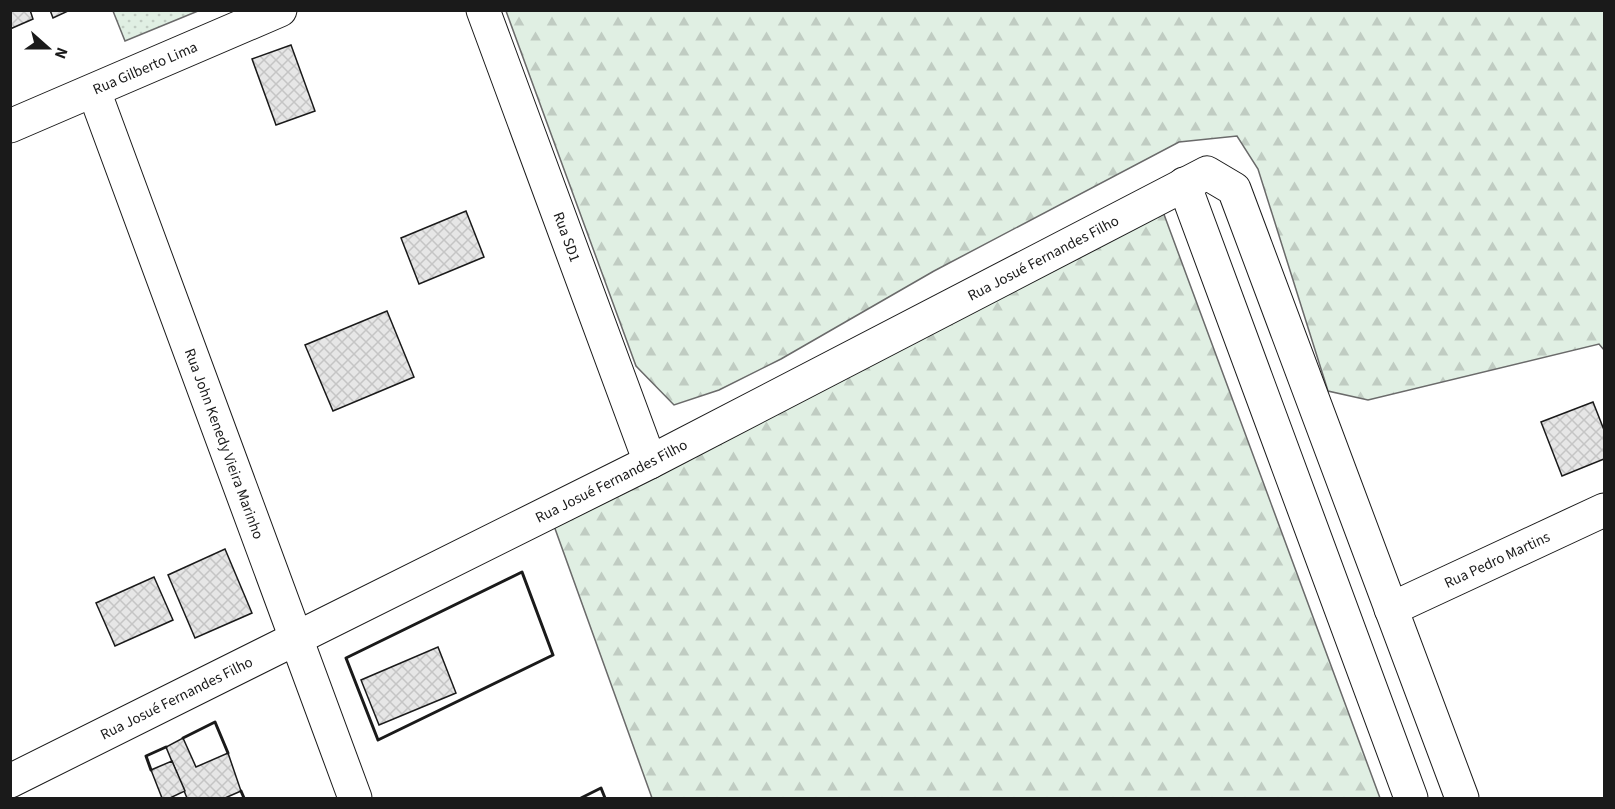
<svg xmlns="http://www.w3.org/2000/svg" width="1615" height="809" font-family="'Source Sans 3',sans-serif">
<style>
.grass{fill:url(#grass-dots);stroke:#6a6a6a;stroke-width:1.5}
.forest{fill:url(#forest-firs);stroke:#6a6a6a;stroke-width:1.5}
.building{fill:url(#building-cross-hatch);stroke:#1a1a1a;stroke-width:1.5}
.lines{fill:none;stroke-linecap:round;stroke-linejoin:round}
.minor-casing{stroke:#1a1a1a;stroke-width:35}
.minor{stroke:#fff;stroke-width:33}
.wall{stroke:#1a1a1a;stroke-width:3}
.labels{text-anchor:middle;dominant-baseline:central;stroke-width:4.5;stroke-linejoin:round;paint-order:stroke}
.street-label{font-size:15px;fill:#1a1a1a;stroke:#fff}
</style>
<defs>
<pattern id="grass-dots" width="8" height="8" patternUnits="userSpaceOnUse" patternTransform="scale(1.5)"><rect width="8" height="8" fill="#e0efe3"/><path d="M2 2h.1M6 6h.1" fill="none" stroke="#c0ccc2" stroke-width="1.8" stroke-linecap="round"/></pattern>
<pattern id="forest-firs" width="22" height="20" patternUnits="userSpaceOnUse" patternTransform="scale(1.5)"><rect width="22" height="20" fill="#e0efe3"/><path d="M5 1l3.5 6h-7zM16 11l3.5 6h-7z" fill="#c0ccc2"/></pattern>
<pattern id="building-cross-hatch" width="8" height="8" patternUnits="userSpaceOnUse" patternTransform="scale(1.5)"><rect width="8" height="8" fill="#e6e6e6"/><path d="M0 0l8 8M0 8l8-8" fill="none" stroke="#c5c5c5"/></pattern>
</defs>
<rect width="100%" height="100%" fill="#fff"/>
<polygon class="grass" points="113,11 198,11 125,41"/>
<g class="forest">
<polygon points="506,11 1604,11 1604,350 1599,344 1368,400 1328,391 1258,169 1237,136 1179,142 934,271 781,359 719,390 674,405 636,366"/>
<polygon points="1162,209 1380,798 652,798 553,523"/>
</g>
<g class="building">
<polygon points="10,10 30,10 33,19 10,29"/>
<polygon points="50,10 70,10 53,18"/>
<polygon points="291,45 315,111 276,125 252,59"/>
<polygon points="466,211 484,257 419,284 401,238"/>
<polygon points="387,311 414,377 333,411 305,345"/>
<polygon points="1593,402 1604,430 1604,459 1562,476 1541,422"/>
<polygon points="225,549 252,613 195,638 168,575"/>
<polygon points="154,577 173,620 115,646 96,603"/>
<polygon points="438,647 456,693 379,725 361,680"/>
<polygon points="183,738 196,767 228,753 241,791 225,798 187,798 166,747"/>
<polygon points="172,761 185,791 170,798 162,798 151,770"/>
</g>
<g class="lines">
<defs>
<g id="minor">
<path id="s1" d="M483,10L650,462"/>
<path id="s2" d="M94,91L355,798"/>
<path id="s3" d="M10,126L280,10"/>
<polyline points="1184,184 1411,798"/>
<path id="s4" d="M1391,609L1604,510"/>
<path id="s5" d="M10,781L650,462L1207,173L1234,189L1462,798"/>
</g>
</defs>
<use href="#minor" class="minor-casing"/>
<use href="#minor" class="minor"/>
<g class="wall">
<polygon points="522,572 553,655 378,740 346,658"/>
<polyline points="183,738 215,722 228,753"/>
<polyline points="151,770 146,756 166,747"/>
<polyline points="241,791 244,798"/>
<polyline points="581,798 601,788 605,798"/>
</g>
</g>
<g class="labels">
<g class="street-label">
<text stroke="none"><textPath href="#s3" startOffset="147">Rua Gilberto Lima</textPath></text>
<text stroke="none"><textPath href="#s1" startOffset="242">Rua SD1</textPath></text>
<text stroke="none"><textPath href="#s5" startOffset="1158">Rua Josué Fernandes Filho</textPath></text>
<text stroke="none"><textPath href="#s2" startOffset="376">Rua John Kenedy Vieira Marinho</textPath></text>
<text stroke="none"><textPath href="#s5" startOffset="672">Rua Josué Fernandes Filho</textPath></text>
<text stroke="none"><textPath href="#s4" startOffset="117">Rua Pedro Martins</textPath></text>
<text stroke="none"><textPath href="#s5" startOffset="186">Rua Josué Fernandes Filho</textPath></text>
</g>
</g>
<rect width="1615" height="809" fill="none" stroke="#1a1a1a" stroke-width="24"/>
<g transform="translate(48 48) rotate(111)" stroke="#ffffff" stroke-width="4.5" paint-order="stroke">
<path d="M0-4.5L10 22L0 15L-10 22Z" fill="#1a1a1a"/>
<text y="-9" font-size="16" font-weight="bold" text-anchor="middle" fill="#1a1a1a">N</text>
</g>
</svg>
